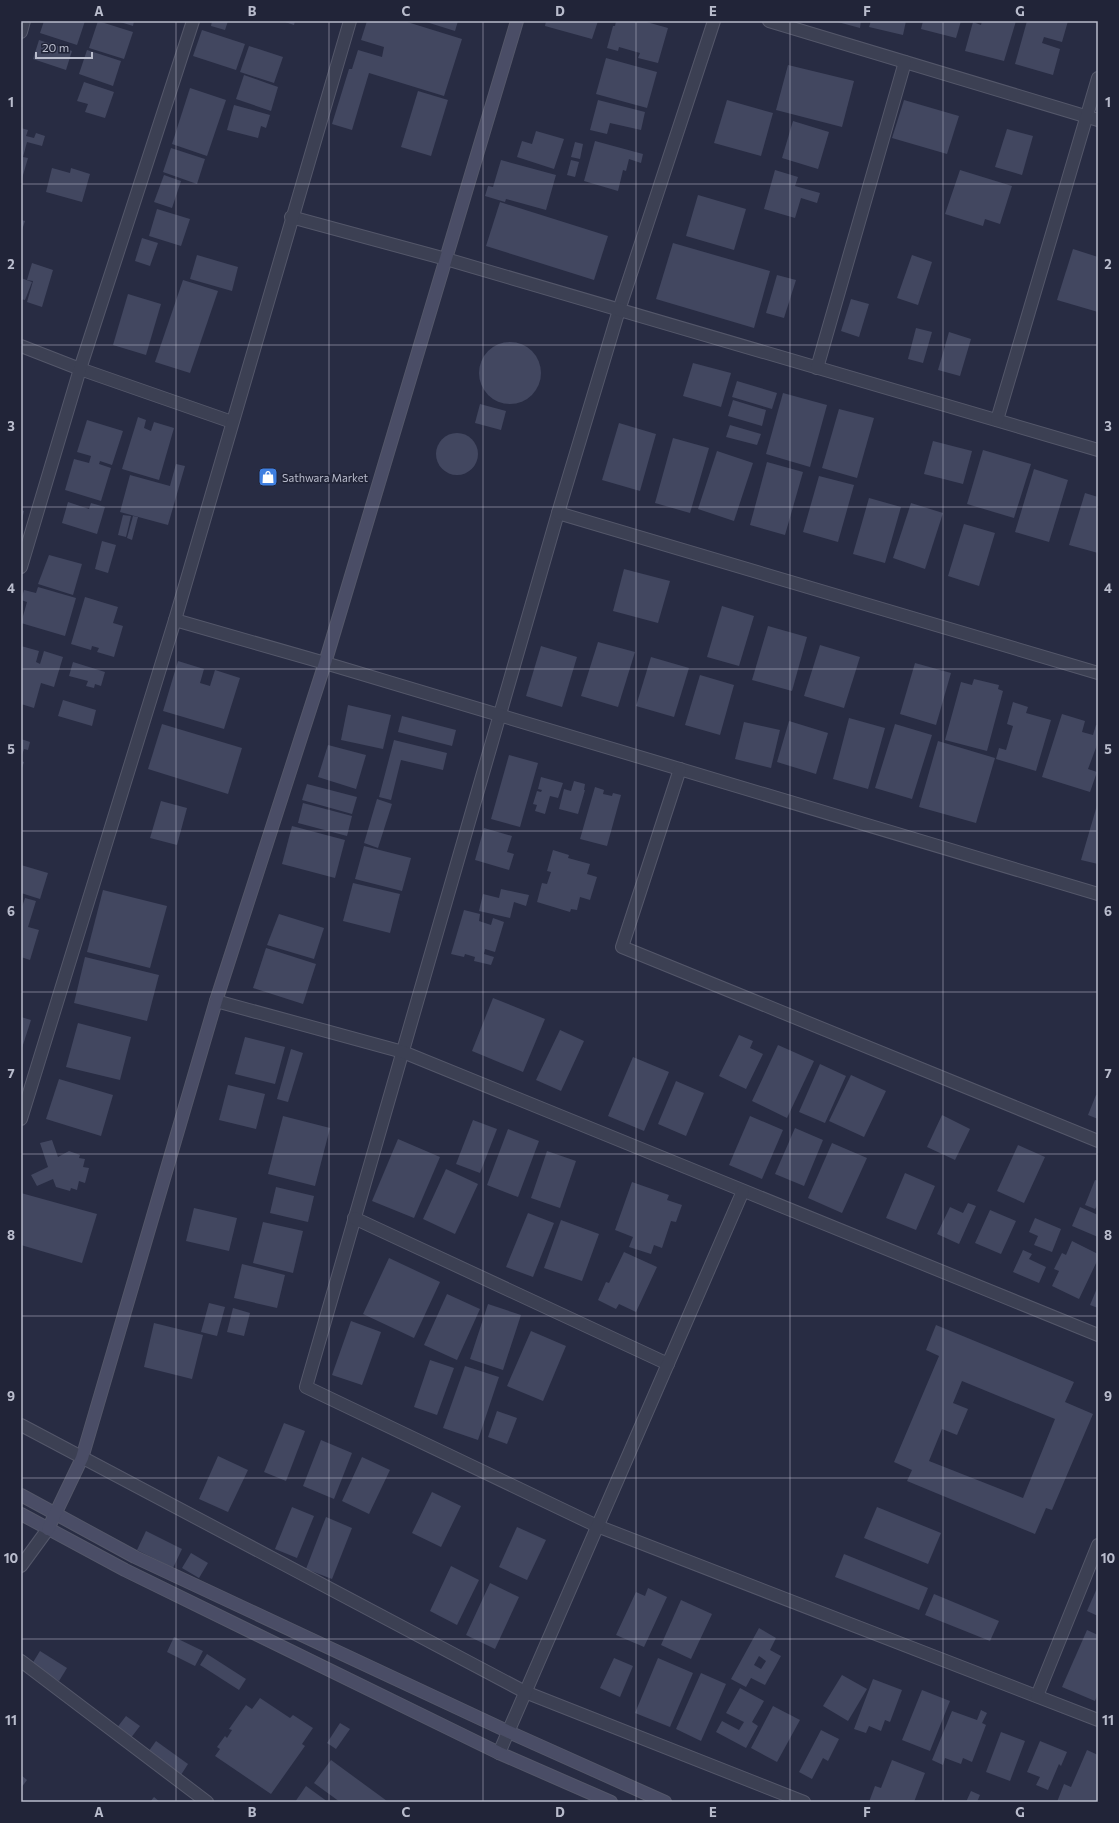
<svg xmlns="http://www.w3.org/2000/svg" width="1119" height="1823" font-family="Commissioner,sans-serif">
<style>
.building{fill:#424760;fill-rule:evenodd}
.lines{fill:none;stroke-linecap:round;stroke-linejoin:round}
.street-casing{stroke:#54576a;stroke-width:14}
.secondary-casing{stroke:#54576a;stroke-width:14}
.street{stroke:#3c4053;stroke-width:12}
.secondary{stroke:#4a4d66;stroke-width:12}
.grid{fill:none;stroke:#b9bccc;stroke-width:1;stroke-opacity:0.55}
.labels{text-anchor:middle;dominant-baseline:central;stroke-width:3.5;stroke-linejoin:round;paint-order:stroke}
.poi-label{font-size:11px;fill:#b9bccc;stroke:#212438;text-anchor:start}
.neatline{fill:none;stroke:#b9bccc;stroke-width:1.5}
.grid-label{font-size:13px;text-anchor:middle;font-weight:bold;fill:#b9bccc}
</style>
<rect width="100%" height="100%" fill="#282c43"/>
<g class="building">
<polygon points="44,21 85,21 77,45 40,33"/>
<polygon points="98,21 133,32 124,59 89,48"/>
<polygon points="117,21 134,21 133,26"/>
<polygon points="212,21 228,21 225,30 211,26"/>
<polygon points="282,21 295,21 294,25"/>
<polygon points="367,21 404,21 462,39 444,96 369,73 352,130 332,124 349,69 352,69 358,50 382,57 384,47 361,40"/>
<polygon points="423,21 458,21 455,31"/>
<polygon points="546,21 598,21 592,39 545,26"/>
<polygon points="616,21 643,21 668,28 658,63 638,58 640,53 619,47 618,51 607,48 613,26 615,26"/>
<polygon points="834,21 861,21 860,28"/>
<polygon points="871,21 906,21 903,35 869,27"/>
<polygon points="923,21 961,21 956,38 921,29"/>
<polygon points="982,21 1016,21 1004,61 965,51 973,22 981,25"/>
<polygon points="1027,21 1068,21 1062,42 1044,37 1042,43 1060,49 1053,75 1015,64"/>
<polygon points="202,30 245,44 236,70 193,56"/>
<polygon points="39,40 72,51 66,70 33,59"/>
<polygon points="249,46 283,57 274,83 240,72"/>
<polygon points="87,50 121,61 113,86 79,74"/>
<polygon points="606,58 657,72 647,108 596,94"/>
<polygon points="788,65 854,81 842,127 776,110"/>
<polygon points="244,75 278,87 271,111 236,99"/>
<polygon points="84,82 114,92 105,118 85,112 88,104 77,101"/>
<polygon points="190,88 226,100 207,156 172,144"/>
<polygon points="418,91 448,100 431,156 401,147"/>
<polygon points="598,100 645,112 641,130 610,123 607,134 590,130"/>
<polygon points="727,100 773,113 761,156 714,143"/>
<polygon points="904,100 959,116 947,154 892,138"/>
<polygon points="234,105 270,115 266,128 261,126 258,138 227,130"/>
<polygon points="793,121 829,132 818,169 782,158"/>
<polygon points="21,128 28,130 26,136 34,138 36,133 45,136 42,146 27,142 23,157 28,158 21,182"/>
<polygon points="1007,129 1033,136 1022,175 995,167"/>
<polygon points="536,131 564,139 554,169 517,157 522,141 532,144"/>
<polygon points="595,141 643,154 641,163 629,159 626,171 623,170 618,191 584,181"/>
<polygon points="575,142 583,144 580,159 571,157"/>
<polygon points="171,148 205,159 197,184 163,172"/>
<polygon points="501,160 556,175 546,210 506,199 505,202 485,196 488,186 493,187"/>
<polygon points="571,160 579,162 575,177 567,175"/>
<polygon points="52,168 70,173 71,168 90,174 82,202 46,192"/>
<polygon points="775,170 798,177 795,186 820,193 817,203 801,198 795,218 764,209"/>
<polygon points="960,170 1012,186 1000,224 985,219 983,226 945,214"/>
<polygon points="164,175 181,181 172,208 154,202"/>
<polygon points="698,195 746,209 734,250 686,236"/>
<polygon points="500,202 608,236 594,280 486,246"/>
<polygon points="157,209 190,219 181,246 149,236"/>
<polygon points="21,220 25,221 22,230 21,229"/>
<polygon points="142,238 158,243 150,266 135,261"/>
<polygon points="673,243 770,271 754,328 656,299"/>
<polygon points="1073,249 1098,257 1098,312 1057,300"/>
<polygon points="197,255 238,267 232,291 190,279"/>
<polygon points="912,255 932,262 918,305 897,298"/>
<polygon points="32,263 53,270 42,307 27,302 33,281 27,280"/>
<polygon points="777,275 796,280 784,318 766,313"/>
<polygon points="21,278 32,282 25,300 21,299"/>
<polygon points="183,280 218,291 190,373 155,362"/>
<polygon points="128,294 161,304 146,355 113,345"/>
<polygon points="851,299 869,304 859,337 841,331"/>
<polygon points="916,328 932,332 923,363 908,359"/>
<polygon points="949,332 971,339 960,376 938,370"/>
<circle cx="510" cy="373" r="31"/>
<polygon points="693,363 731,373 721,407 683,396"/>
<polygon points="737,381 777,393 772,409 732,397"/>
<polygon points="783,393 827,405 810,467 766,454"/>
<polygon points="733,400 766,410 762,426 728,416"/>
<polygon points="480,404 506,411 501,430 475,423"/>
<polygon points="839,409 874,418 857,478 822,468"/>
<polygon points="138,417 146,420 144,428 151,431 154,422 174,428 159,480 122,469"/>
<polygon points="87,420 123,431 112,465 100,461 99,464 111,468 101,501 65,490 74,459 89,463 91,456 77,452"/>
<polygon points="619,423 656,434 640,491 602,480"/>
<polygon points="730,425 761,434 757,445 726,437"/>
<circle cx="457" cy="454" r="21"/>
<polygon points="673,438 709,448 690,513 655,503"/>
<polygon points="933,441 972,451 963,484 924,474"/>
<polygon points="983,450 1031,464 1014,518 967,504"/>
<polygon points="717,451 753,463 734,521 698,509"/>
<polygon points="767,462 803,472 785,535 750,525"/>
<polygon points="176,464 185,466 168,525 120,512 130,475 170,486"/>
<polygon points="1034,469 1068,480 1049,542 1015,532"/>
<polygon points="819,476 854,485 838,542 803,532"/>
<polygon points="1085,493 1098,497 1098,553 1069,545"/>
<polygon points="869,498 901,507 885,563 853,554"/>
<polygon points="68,502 89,509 91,503 105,507 97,534 62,523"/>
<polygon points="911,503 943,513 925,569 893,558"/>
<polygon points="21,510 24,511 22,520 21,520"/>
<polygon points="123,515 131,516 126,537 118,535"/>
<polygon points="133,516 138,517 132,540 127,538"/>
<polygon points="964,524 995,533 979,586 948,576"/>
<polygon points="102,541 116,545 108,573 95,569"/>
<polygon points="49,555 82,564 73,595 38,584"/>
<polygon points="624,569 670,581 658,623 613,611"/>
<polygon points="38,587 76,598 65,636 21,623 27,602 21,600 24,590 36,593"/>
<polygon points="85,597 118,607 113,623 123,626 114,657 97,652 99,648 92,646 91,650 71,644"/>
<polygon points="722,606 754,616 739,666 707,657"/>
<polygon points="768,626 807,637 792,691 752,680"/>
<polygon points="598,642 635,652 618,707 581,696"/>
<polygon points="820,645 860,657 844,708 804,696"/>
<polygon points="21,646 39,651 36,662 40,664 44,651 63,657 54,687 41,683 34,708 21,704 21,658 22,653 21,653"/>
<polygon points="541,646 577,657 562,707 526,696"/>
<polygon points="651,657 689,668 674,717 636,706"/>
<polygon points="178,661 204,669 200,683 210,686 215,670 240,678 224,729 163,711"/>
<polygon points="73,662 105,672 101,686 95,684 94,688 86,686 88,681 69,676"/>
<polygon points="915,663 951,673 936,725 900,714"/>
<polygon points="700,675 734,685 720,735 685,725"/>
<polygon points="974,679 999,685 998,689 1003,691 987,751 945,740 961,682 972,685"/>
<polygon points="63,700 96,710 92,726 58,716"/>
<polygon points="1013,702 1028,707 1026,713 1051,720 1036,771 996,759 999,748 1006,750 1013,726 1007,724"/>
<polygon points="348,705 391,715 383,749 341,740"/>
<polygon points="1062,714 1085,721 1082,732 1093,735 1096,725 1098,725 1098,745 1097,745 1088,769 1097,772 1090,792 1042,777"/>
<polygon points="402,716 456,730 452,746 398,732"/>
<polygon points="849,718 885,728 868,789 833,779"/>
<polygon points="789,721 828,733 816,774 777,762"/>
<polygon points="744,722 780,730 771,768 735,759"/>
<polygon points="162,724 242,748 228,794 148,769"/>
<polygon points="895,724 932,735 912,799 875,788"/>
<polygon points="21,739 30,742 28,750 24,749 21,758"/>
<polygon points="394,740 447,753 443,770 401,760 391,800 379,797"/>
<polygon points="938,741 995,758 976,823 919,807"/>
<polygon points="328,745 366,755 356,789 318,777"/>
<polygon points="509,755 538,763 520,827 491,819"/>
<polygon points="21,761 24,762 21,771"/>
<polygon points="541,777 563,783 558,798 550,796 545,814 535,811 537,805 533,804 537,791 541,792 542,790 538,789"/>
<polygon points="574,781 585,784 584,790 585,790 578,814 559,809 564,789 571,791"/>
<polygon points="307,784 357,797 352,814 302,800"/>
<polygon points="595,787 604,790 603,794 612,796 613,793 621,795 607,846 580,839"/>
<polygon points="377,799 392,804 378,848 364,843"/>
<polygon points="161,801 187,808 177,845 150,838"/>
<polygon points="1098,802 1098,864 1081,860"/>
<polygon points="303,803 352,816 347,836 298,823"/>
<polygon points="292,826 345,840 335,878 282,864"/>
<polygon points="484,828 512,836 507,852 514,854 509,870 475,860"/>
<polygon points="364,846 411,858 402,891 355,879"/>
<polygon points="553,850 569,855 568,858 590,864 587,874 597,877 590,900 580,897 577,910 571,909 570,912 537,902 542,883 547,884 551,872 547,871"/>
<polygon points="21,865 48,873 40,899 21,893"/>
<polygon points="353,883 400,894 390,933 343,921"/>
<polygon points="501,889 529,895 526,906 514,902 510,918 479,911 483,894 499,898"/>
<polygon points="103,890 167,906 150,968 87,952"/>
<polygon points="25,898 36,901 28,927 39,930 30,960 21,957 21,910"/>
<polygon points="464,910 480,914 479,921 491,925 493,918 504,922 495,952 485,949 484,954 494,957 491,965 474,961 475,957 465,954 464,957 451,954"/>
<polygon points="279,914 324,928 314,959 267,945"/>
<polygon points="266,948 316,964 303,1004 253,988"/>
<polygon points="85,957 159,975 147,1021 74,1003"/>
<polygon points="493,998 545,1019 523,1072 472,1051"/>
<polygon points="21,1017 31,1020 21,1051"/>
<polygon points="78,1023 131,1037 120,1080 66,1067"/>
<polygon points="560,1030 584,1041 561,1091 536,1080"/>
<polygon points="739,1035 753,1041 750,1048 763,1054 746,1089 719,1076"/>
<polygon points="245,1037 285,1047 275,1084 235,1074"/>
<polygon points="778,1045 814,1061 787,1118 752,1101"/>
<polygon points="291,1049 303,1053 288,1102 277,1099"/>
<polygon points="633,1057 669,1072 644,1131 608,1116"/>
<polygon points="820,1064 846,1076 825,1123 799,1112"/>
<polygon points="851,1075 886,1091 864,1137 829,1121"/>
<polygon points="59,1079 113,1095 101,1136 46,1119"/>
<polygon points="676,1081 704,1093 686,1136 658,1124"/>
<polygon points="228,1085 265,1094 256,1129 219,1120"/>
<polygon points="1096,1095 1098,1095 1098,1119 1088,1115"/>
<polygon points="942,1115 970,1129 955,1160 927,1147"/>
<polygon points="283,1116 330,1128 315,1186 268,1174"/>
<polygon points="750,1116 783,1130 762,1179 729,1165"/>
<polygon points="473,1120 497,1129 480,1173 456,1164"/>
<polygon points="795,1128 823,1140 804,1186 775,1174"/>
<polygon points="508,1129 539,1141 518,1197 487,1185"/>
<polygon points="398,1139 440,1157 414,1218 372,1201"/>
<polygon points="52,1140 58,1157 69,1151 80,1155 79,1158 85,1159 83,1167 89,1168 85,1183 79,1181 77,1190 71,1188 70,1191 56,1187 53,1179 37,1186 31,1175 48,1167 40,1143"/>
<polygon points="832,1143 867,1158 842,1213 808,1198"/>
<polygon points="1018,1145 1045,1157 1024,1203 997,1191"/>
<polygon points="547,1151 576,1161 560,1208 531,1198"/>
<polygon points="446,1169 478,1184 455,1234 423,1219"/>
<polygon points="905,1173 935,1186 916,1230 886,1218"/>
<polygon points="1095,1180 1098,1181 1098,1204 1095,1209 1085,1205"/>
<polygon points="632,1182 669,1195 667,1200 682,1205 676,1222 671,1221 662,1248 654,1245 651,1254 629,1247 633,1237 615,1230"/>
<polygon points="276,1187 314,1196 308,1222 270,1213"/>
<polygon points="21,1193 97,1214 82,1263 21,1245"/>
<polygon points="968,1203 976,1206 959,1244 937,1234 950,1207 963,1213"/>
<polygon points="1080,1207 1098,1215 1098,1237 1072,1226"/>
<polygon points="194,1208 237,1218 229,1251 186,1241"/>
<polygon points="990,1210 1016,1221 1001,1254 975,1243"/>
<polygon points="528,1213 554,1223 533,1277 506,1267"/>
<polygon points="1035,1218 1061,1229 1052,1252 1034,1245 1038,1236 1029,1232"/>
<polygon points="561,1220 599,1234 582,1281 544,1268"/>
<polygon points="263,1222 303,1231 293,1273 253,1263"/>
<polygon points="1072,1241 1098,1254 1098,1259 1079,1299 1052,1286 1059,1271 1054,1269 1062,1253 1066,1255"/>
<polygon points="1023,1250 1032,1254 1029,1259 1046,1267 1039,1283 1013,1272"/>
<polygon points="624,1252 657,1267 636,1312 619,1304 616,1309 598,1300 606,1282 609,1283"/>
<polygon points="389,1258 440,1282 414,1338 363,1314"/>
<polygon points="242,1264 285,1275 277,1308 234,1298"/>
<polygon points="1098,1286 1098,1308 1090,1305"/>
<polygon points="447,1294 480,1309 457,1360 424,1345"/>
<polygon points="209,1303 225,1307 217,1336 201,1332"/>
<polygon points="488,1304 521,1315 503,1370 470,1359"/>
<polygon points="233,1308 250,1313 244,1336 227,1332"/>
<polygon points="351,1321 381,1332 362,1385 332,1375"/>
<polygon points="154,1323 203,1335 192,1379 144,1367"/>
<path d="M936,1325L1074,1382L1065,1402L1093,1414L1052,1510L1046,1508L1035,1534L907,1481L912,1470L894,1462L939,1356L926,1350ZM962,1381L1055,1419L1023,1498L929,1461L942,1429L957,1435L968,1409L953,1403Z"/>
<polygon points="531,1331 566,1346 543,1401 507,1386"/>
<polygon points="430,1360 454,1368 437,1415 414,1407"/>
<polygon points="465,1366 499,1377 478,1440 443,1428"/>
<polygon points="497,1411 517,1418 507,1444 488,1437"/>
<polygon points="284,1423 305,1431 286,1481 264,1472"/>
<polygon points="321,1440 352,1453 334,1499 303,1486"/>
<polygon points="218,1456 248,1470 228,1512 199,1499"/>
<polygon points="362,1457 390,1470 369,1514 342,1501"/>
<polygon points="432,1492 461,1506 441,1547 412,1533"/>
<polygon points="292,1507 314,1516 297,1558 275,1549"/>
<polygon points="877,1507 941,1533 928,1564 864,1538"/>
<polygon points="326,1517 352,1528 332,1579 306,1569"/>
<polygon points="517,1527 546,1540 527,1580 499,1567"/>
<polygon points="146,1531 182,1549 173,1568 137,1550"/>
<polygon points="191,1553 208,1563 199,1578 182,1568"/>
<polygon points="844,1554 928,1588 919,1610 835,1577"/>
<polygon points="451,1566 479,1580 457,1625 430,1611"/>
<polygon points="490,1583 519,1597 495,1649 466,1635"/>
<polygon points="1098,1586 1098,1616 1087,1611"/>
<polygon points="648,1588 667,1597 644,1647 616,1635 636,1592 645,1596"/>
<polygon points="934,1594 999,1621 990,1641 925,1615"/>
<polygon points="681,1600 712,1614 691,1659 661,1645"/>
<path d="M759,1628L776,1638L770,1650L781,1656L765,1685L751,1678L746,1687L731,1679ZM759,1656L766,1661L761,1669L754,1665Z"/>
<polygon points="1087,1630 1098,1635 1098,1694 1095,1701 1062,1687"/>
<polygon points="174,1637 203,1651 195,1666 167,1652"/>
<polygon points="40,1651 67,1668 59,1681 32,1664"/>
<polygon points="207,1654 246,1679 239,1690 200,1665"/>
<polygon points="614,1658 633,1666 620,1697 600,1688"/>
<polygon points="658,1658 693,1673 670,1727 635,1713"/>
<polygon points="701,1673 726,1684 701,1741 676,1729"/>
<polygon points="842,1675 867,1689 848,1721 823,1706"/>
<polygon points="873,1679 902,1690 890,1722 885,1720 881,1731 869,1726 866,1733 854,1729"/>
<polygon points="740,1688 764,1701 752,1722 758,1726 746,1748 716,1732 722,1721 739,1730 744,1722 726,1713"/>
<polygon points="922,1690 950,1701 930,1751 902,1740"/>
<polygon points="260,1698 290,1718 293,1715 313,1728 302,1744 305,1746 271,1794 215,1756 220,1749 217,1747 225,1736 227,1738 232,1730 229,1729 246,1705 252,1709"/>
<polygon points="773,1706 800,1720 777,1762 751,1748"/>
<polygon points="981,1710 987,1713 982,1723 986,1725 972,1762 963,1758 961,1764 945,1758 943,1765 932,1760 952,1711 977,1720"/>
<polygon points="126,1716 140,1726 130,1739 116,1729"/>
<polygon points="340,1723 350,1729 336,1749 327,1743"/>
<polygon points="821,1730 839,1739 828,1761 823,1758 812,1779 799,1772"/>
<polygon points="1001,1732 1025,1741 1010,1781 986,1772"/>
<polygon points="156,1741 188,1764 179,1778 146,1755"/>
<polygon points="1040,1741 1067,1752 1061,1766 1059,1764 1048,1790 1036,1785 1040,1777 1027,1772"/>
<polygon points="1087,1750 1098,1755 1098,1802 1057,1802 1064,1784 1071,1787"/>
<polygon points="331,1760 387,1801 385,1802 340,1802 314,1783"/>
<polygon points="892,1760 925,1773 914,1802 869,1802 875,1786 881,1788"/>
<polygon points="21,1775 27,1780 21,1788"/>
<polygon points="306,1786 328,1802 295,1802"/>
<polygon points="971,1791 980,1795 977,1802 966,1802"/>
<polygon points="154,1797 160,1802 150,1802"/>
</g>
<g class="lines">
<defs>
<g id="street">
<polyline points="714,21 619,310 558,513 306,1387 597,1526 1098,1720"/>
<polyline points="769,21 1098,120"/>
<polyline points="21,32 24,21"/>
<polyline points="291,217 446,259 1098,450"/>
<polyline points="21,346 80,369 232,422"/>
<polyline points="817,368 905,62"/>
<polyline points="997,420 1098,78"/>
<polyline points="558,513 1098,673"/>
<polyline points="21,567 80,369 193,21"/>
<polyline points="175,620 325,663 1098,894"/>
<polyline points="680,769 622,947 1098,1141"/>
<polyline points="216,1001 403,1052 1098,1335"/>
<polyline points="21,1119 175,620 350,21"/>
<polyline points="354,1218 668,1364"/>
<polyline points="21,1425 525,1692 804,1802"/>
<polyline points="21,1566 48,1529"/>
<polyline points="21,1661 207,1802"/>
<polyline points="1037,1696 1098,1545"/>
<polyline points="499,1753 743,1191"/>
</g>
<g id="secondary">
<polyline points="21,1495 135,1557 509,1732 665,1802"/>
<polyline points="21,1514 125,1570 499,1753 611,1802"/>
<polyline points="48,1529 82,1458 216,1001 325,663 517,21"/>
</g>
</defs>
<use href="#street" class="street-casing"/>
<use href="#secondary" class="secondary-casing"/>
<use href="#street" class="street"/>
<use href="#secondary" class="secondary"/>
</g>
<path class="grid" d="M176,21V1802M329,21V1802M483,21V1802M636,21V1802M790,21V1802M943,21V1802M21,184H1098M21,345H1098M21,507H1098M21,669H1098M21,831H1098M21,992H1098M21,1154H1098M21,1316H1098M21,1478H1098M21,1639H1098"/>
<defs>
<symbol id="shop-square" viewBox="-11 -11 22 22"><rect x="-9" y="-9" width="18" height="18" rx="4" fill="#3f7fe0" stroke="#212438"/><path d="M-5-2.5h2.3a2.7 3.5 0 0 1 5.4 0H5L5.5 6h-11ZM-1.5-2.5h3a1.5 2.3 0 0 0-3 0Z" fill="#fff"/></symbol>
</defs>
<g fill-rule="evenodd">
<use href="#shop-square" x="257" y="466" width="22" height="22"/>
</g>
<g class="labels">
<g class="poi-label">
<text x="282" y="477">Sathwara Market</text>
</g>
</g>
<rect width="1119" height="1823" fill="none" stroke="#212438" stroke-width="44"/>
<path d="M36 52v6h56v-6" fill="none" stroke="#b9bccc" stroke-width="2"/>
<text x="42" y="52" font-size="12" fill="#b9bccc" stroke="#212438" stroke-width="3" paint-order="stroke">20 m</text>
<rect x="22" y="22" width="1075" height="1779" class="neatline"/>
<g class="grid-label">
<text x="99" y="16">A</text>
<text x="252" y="16">B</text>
<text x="406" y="16">C</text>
<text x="560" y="16">D</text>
<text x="713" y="16">E</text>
<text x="867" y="16">F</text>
<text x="1020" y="16">G</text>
<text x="11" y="107">1</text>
<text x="1108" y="107">1</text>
<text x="11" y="269">2</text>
<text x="1108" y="269">2</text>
<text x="11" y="431">3</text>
<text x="1108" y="431">3</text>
<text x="11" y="593">4</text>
<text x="1108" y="593">4</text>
<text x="11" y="754">5</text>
<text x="1108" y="754">5</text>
<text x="11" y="916">6</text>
<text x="1108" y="916">6</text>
<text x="11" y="1078">7</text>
<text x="1108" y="1078">7</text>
<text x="11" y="1240">8</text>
<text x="1108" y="1240">8</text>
<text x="11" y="1401">9</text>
<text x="1108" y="1401">9</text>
<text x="11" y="1563">10</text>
<text x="1108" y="1563">10</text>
<text x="11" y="1725">11</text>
<text x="1108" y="1725">11</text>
<text x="99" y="1817">A</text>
<text x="252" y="1817">B</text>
<text x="406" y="1817">C</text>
<text x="560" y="1817">D</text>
<text x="713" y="1817">E</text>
<text x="867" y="1817">F</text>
<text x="1020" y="1817">G</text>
</g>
</svg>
